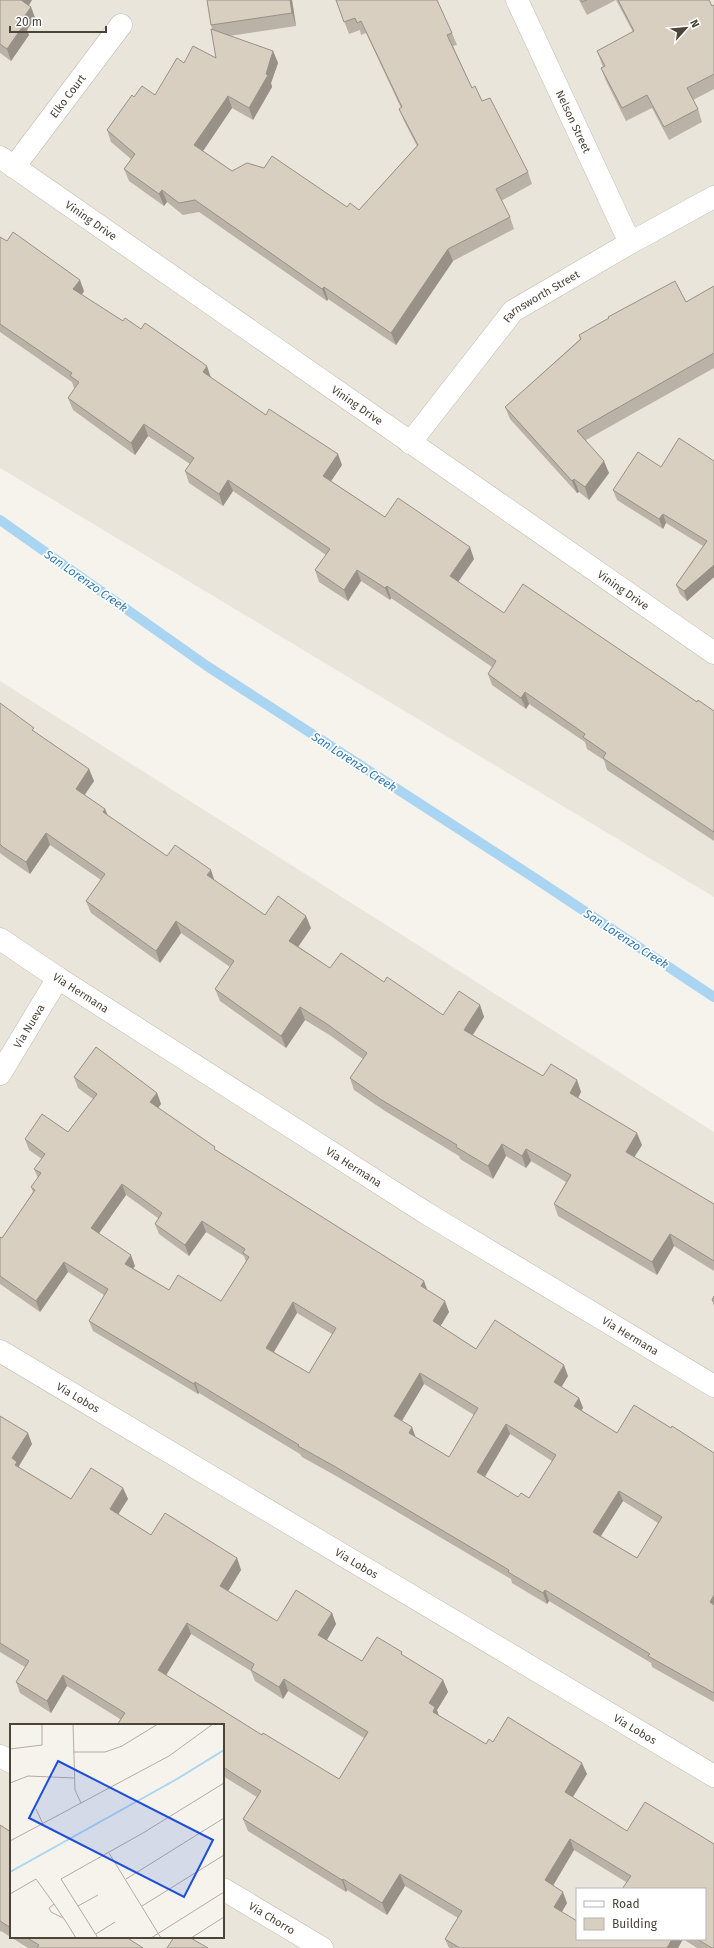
<svg xmlns="http://www.w3.org/2000/svg" width="714" height="1948" font-family="'Fira Sans',sans-serif">
<style>
.residential{fill:#eae5da;fill-rule:evenodd}
.lines{fill:none;stroke-linecap:round;stroke-linejoin:round}
.stream{stroke:#a9d4f2;stroke-width:10}
.street-casing{stroke:#c2bbae;stroke-width:23}
.street{stroke:#fff;stroke-width:22}
.wall{fill:#bab2a6;fill-rule:evenodd}
.shaded-wall{fill:#979187}
.building{fill:#d8cfc1;stroke:#979187;fill-rule:evenodd}
.labels{text-anchor:middle;dominant-baseline:central;stroke-width:3.5;stroke-linejoin:round;paint-order:stroke}
.street-label{font-size:11px;fill:#4b4439;stroke:#fff}
.water-label{font-size:12px;font-style:italic;fill:#2e7ab2;stroke:#fff}
.inset-river{fill:none;stroke:#a9d4f2;stroke-width:2}
.inset-road{fill:none;stroke:#b2ada4;stroke-width:1}
.view{fill:#1d4ed8;fill-opacity:0.15;stroke:#1d4ed8;stroke-width:2}
.inset-edge{fill:none;stroke:#4b4439;stroke-width:2}
</style>
<rect width="100%" height="100%" fill="#f6f3ec"/>
<g class="residential">
<polygon points="0,0 714,0 714,897 0,468"/>
<path d="M0,681L714,1132V1948H0ZM11,1725H223V1937H11ZM577,1889H705V1939H577Z"/>
</g>
<g class="lines">
<polyline class="stream" points="0,520 207,666 530,875 714,997"/>
<defs>
<g id="street">
<path id="s1" d="M517,0L630,243"/>
<path id="s2" d="M0,157L714,653"/>
<path id="s3" d="M14,167L121,25"/>
<path id="s4" d="M410,443L513,311L630,243L714,197"/>
<path id="s5" d="M0,939L58,978L426,1213L714,1386"/>
<path id="s6" d="M0,1074L58,978"/>
<path id="s7" d="M0,1351L714,1776"/>
<polyline points="0,1756 11,1762"/>
<path id="s8" d="M223,1889L322,1948"/>
</g>
</defs>
<use href="#street" class="street-casing"/>
<use href="#street" class="street"/>
</g>
<g class="wall">
<polygon points="0,0 29,6 31,7 35,18 27,30 29,35 11,61 0,53"/>
<polygon points="292,0 296,26 229,36 273,51 278,63 271,83 272,87 253,120 232,108 203,151 232,171 347,207 359,210 417,146 404,121 399,109 401,108 366,33 361,35 360,30 349,34 336,0 452,33 457,45 453,46 472,88 482,101 528,172 532,184 501,201 510,217 514,229 453,261 396,345 328,299 327,301 199,212 183,215 167,202 164,206 129,181 124,169 131,159 111,142 107,130 134,97 155,95 184,63 216,58 212,29 211,25"/>
<polygon points="579,0 709,0 712,6 714,5 714,89 693,100 698,109 702,122 669,140 652,108 626,121 606,81 601,68 603,67 597,51 633,32 616,0 587,15"/>
<polygon points="0,237 84,291 82,295 210,377 266,415 342,465 331,481 385,517 474,559 458,582 504,613 697,702 714,711 714,841 607,770 604,760 587,749 585,742 529,704 526,709 492,685 488,674 492,667 391,598 390,600 361,581 348,601 319,582 315,570 326,555 233,491 223,506 189,483 185,471 190,464 148,436 135,455 73,410 68,398 75,388 74,388 72,382 0,332"/>
<polygon points="714,286 714,368 586,440 609,473 589,500 579,492 577,493 510,419 505,407 580,339 579,335 686,302"/>
<polygon points="714,461 714,577 687,601 680,594 676,585 703,546 666,523 663,529 617,500 613,490 661,467"/>
<polygon points="0,703 35,732 89,769 94,781 85,795 105,809 108,816 167,856 214,880 265,915 311,928 298,946 330,968 384,982 443,1015 480,1005 484,1017 473,1035 543,1076 577,1080 581,1092 578,1098 642,1145 634,1157 714,1204 714,1271 674,1246 657,1275 558,1216 554,1204 566,1182 531,1161 526,1168 506,1156 493,1179 460,1159 459,1156 385,1111 354,1090 350,1078 363,1059 331,1036 305,1020 286,1048 220,1001 215,989 230,967 181,933 160,963 91,913 86,901 101,880 50,845 30,874 8,859 0,853"/>
<path d="M74,1077L157,1093L161,1104L158,1108L216,1151L427,1290L449,1312L440,1326L476,1349L568,1376L561,1387L579,1398L583,1408L581,1410L617,1433L671,1428L714,1453V1702L652,1667L651,1663L549,1601L547,1604L512,1583L511,1579L338,1477L302,1457L300,1454L199,1393L198,1394L93,1331L89,1321L104,1295L68,1272L40,1312L0,1284V1237L2,1238L33,1192L31,1187L38,1178L34,1169L42,1159L29,1150L25,1139L68,1132L93,1099L78,1088ZM126,1195L158,1218L155,1224L159,1234L189,1256L206,1232L244,1256L246,1262L221,1301L169,1290L133,1268L135,1266L99,1233ZM297,1313L332,1334L309,1373L274,1352ZM424,1384L474,1415L449,1457L415,1437L402,1421ZM510,1434L552,1461L529,1498L518,1497L485,1477ZM623,1501L658,1523L637,1558L601,1536Z"/>
<polygon points="714,1296 714,1307 712,1300"/>
<path d="M0,1416L32,1444L19,1466V1467L71,1499L123,1488L128,1499L118,1514L151,1535L237,1558L241,1570L228,1591L277,1621L332,1613L336,1624L327,1640L362,1661L403,1656L443,1680L448,1692L437,1710L438,1716L486,1744L493,1742L587,1774L573,1797L714,1948H697L683,1939L678,1948H449L445,1939L458,1918L405,1886L387,1915L347,1890L346,1892L248,1831L243,1819L257,1797L223,1776V1725L120,1719L67,1686L51,1713L20,1693L16,1682L25,1667L0,1652ZM191,1634L251,1671L255,1681L283,1699L288,1691L364,1738L339,1779L262,1735L166,1675ZM574,1850L626,1882L705,1939H577L562,1912L567,1903L553,1886Z"/>
<polygon points="0,1825 11,1832 11,1937 126,1937 143,1948 28,1948 1,1931 0,1932"/>
</g>
<g class="shaded-wall">
<polygon points="20,0 32,0 25,12"/>
<polygon points="290,0 292,0 296,26 292,13"/>
<polygon points="31,7 35,18 27,30 29,35 11,61 7,49 21,21"/>
<polygon points="273,51 278,63 271,83 272,87 253,120 249,108 266,74"/>
<polygon points="228,96 232,108 199,157 194,145"/>
<polygon points="162,190 167,202 164,206 159,194"/>
<polygon points="448,249 453,261 396,345 391,333"/>
<polygon points="80,280 84,291 78,301 73,289"/>
<polygon points="324,287 328,299 327,301 322,289"/>
<polygon points="207,366 211,378 203,372"/>
<polygon points="144,424 148,436 135,455 131,443"/>
<polygon points="338,454 342,465 327,487 323,476"/>
<polygon points="604,461 609,473 589,500 585,487"/>
<polygon points="574,479 579,492 577,493 572,481"/>
<polygon points="228,480 233,491 223,506 219,494"/>
<polygon points="663,514 666,523 663,529 659,519"/>
<polygon points="470,547 474,559 454,588 450,576"/>
<polygon points="714,565 714,577 687,601 684,591"/>
<polygon points="357,570 361,581 348,601 344,590"/>
<polygon points="387,586 391,598 390,600 385,588"/>
<polygon points="525,692 529,704 526,709 521,698"/>
<polygon points="89,769 94,781 80,801 76,789"/>
<polygon points="105,809 110,821 103,812"/>
<polygon points="46,833 50,845 30,874 26,862"/>
<polygon points="211,870 215,882 207,875"/>
<polygon points="306,916 311,928 294,953 289,941"/>
<polygon points="176,921 181,933 160,963 156,951"/>
<polygon points="480,1005 484,1017 468,1042 464,1030"/>
<polygon points="300,1007 305,1020 286,1048 281,1036"/>
<polygon points="577,1080 581,1092 574,1105 570,1093"/>
<polygon points="157,1093 161,1104 154,1113 150,1102"/>
<polygon points="637,1133 642,1145 630,1164 626,1152"/>
<polygon points="502,1144 506,1156 493,1179 488,1166"/>
<polygon points="526,1149 531,1161 526,1168 522,1156"/>
<polygon points="122,1184 126,1195 95,1239 91,1228"/>
<polygon points="202,1221 206,1232 189,1256 185,1245"/>
<polygon points="670,1234 674,1246 657,1275 652,1262"/>
<polygon points="131,1255 135,1266 129,1274 125,1264"/>
<polygon points="64,1262 68,1272 40,1312 36,1301"/>
<polygon points="424,1281 428,1292 421,1286"/>
<polygon points="445,1301 449,1312 437,1332 433,1321"/>
<polygon points="293,1302 297,1313 270,1358 266,1348"/>
<polygon points="564,1365 568,1376 558,1393 554,1382"/>
<polygon points="420,1373 424,1384 398,1427 394,1416"/>
<polygon points="195,1382 199,1393 198,1394 194,1384"/>
<polygon points="579,1398 583,1408 578,1416 574,1406"/>
<polygon points="506,1424 510,1434 481,1483 477,1472"/>
<polygon points="412,1427 416,1438 409,1433"/>
<polygon points="28,1433 32,1444 19,1466 21,1473 19,1476 12,1458"/>
<polygon points="123,1488 128,1499 114,1521 110,1509"/>
<polygon points="619,1491 623,1501 597,1542 593,1532"/>
<polygon points="237,1558 241,1570 224,1598 220,1586"/>
<polygon points="545,1590 549,1601 547,1604 543,1593"/>
<polygon points="714,1595 714,1613 710,1602"/>
<polygon points="332,1613 336,1624 323,1647 318,1635"/>
<polygon points="187,1623 191,1634 162,1682 158,1670"/>
<polygon points="63,1675 67,1686 51,1713 47,1701"/>
<polygon points="284,1679 288,1691 283,1699 279,1687"/>
<polygon points="443,1680 448,1692 437,1710 440,1719 437,1724 429,1703"/>
<polygon points="582,1763 587,1774 569,1803 565,1792"/>
<polygon points="570,1839 574,1850 549,1892 545,1880"/>
<polygon points="400,1874 405,1886 387,1915 382,1903"/>
<polygon points="343,1879 347,1890 346,1892 342,1880"/>
<polygon points="563,1892 567,1903 558,1918 554,1907"/>
<polygon points="672,1939 683,1939 678,1948 667,1948"/>
</g>
<g class="building">
<polygon points="0,0 21,0 31,7 21,21 25,23 7,49 0,44"/>
<polygon points="207,0 290,0 292,13 211,25"/>
<polygon points="336,0 437,0 452,33 447,35 472,88 475,86 482,101 490,98 528,172 496,189 510,217 448,249 391,333 324,287 322,289 195,200 179,203 162,190 159,194 124,169 135,154 107,130 132,95 134,97 142,86 155,95 177,58 184,63 193,46 216,58 211,29 273,51 266,74 268,75 249,108 228,96 194,145 232,171 247,163 264,168 272,156 347,207 350,203 359,210 418,145 399,109 402,107 361,21 357,23 355,18 344,22"/>
<polygon points="581,0 587,0 582,2"/>
<polygon points="618,0 709,0 712,6 714,5 714,74 687,88 698,109 664,127 647,95 622,108 601,68 605,66 597,51 634,31"/>
<polygon points="13,232 80,280 73,289 123,321 125,318 141,329 145,323 207,366 203,372 266,415 269,409 338,454 323,476 385,517 398,498 470,547 450,576 504,613 523,584 697,702 698,700 714,711 714,832 603,758 606,753 583,737 585,734 525,692 521,698 488,674 496,661 387,586 385,588 357,570 344,590 315,570 330,549 228,480 219,494 185,471 194,458 144,424 131,443 68,398 79,382 70,376 72,373 0,324 0,237 7,241"/>
<polygon points="675,281 686,302 714,286 714,353 577,431 604,461 585,487 574,479 572,481 505,407 581,339 579,335 609,318 608,317"/>
<polygon points="679,438 714,461 714,565 684,591 676,585 707,541 663,514 659,519 613,490 638,452 661,467"/>
<polygon points="0,703 34,728 32,730 89,769 76,789 105,809 103,812 167,856 175,845 211,870 207,875 265,915 278,896 306,916 289,941 330,968 341,953 384,982 387,977 443,1015 459,991 480,1005 464,1030 543,1076 551,1064 577,1080 570,1093 637,1133 626,1152 714,1204 714,1261 670,1234 652,1262 554,1204 571,1175 526,1149 522,1156 502,1144 488,1166 456,1147 457,1145 380,1099 350,1078 367,1053 327,1024 300,1007 281,1036 215,989 234,961 176,921 156,951 86,901 105,874 46,833 26,862 3,847 0,844"/>
<path d="M96,1047L157,1093L150,1102L215,1147L214,1149L424,1281L421,1286L445,1301L433,1321L476,1349L495,1320L564,1365L554,1382L579,1398L574,1406L617,1433L634,1405L671,1428L672,1426L714,1453V1595L710,1602L714,1605V1693L648,1656L650,1654L545,1590L543,1593L508,1572L509,1570L334,1466L298,1446L299,1445L195,1382L194,1384L89,1321L108,1289L64,1262L36,1301L0,1276V1237L2,1238L35,1190L31,1187L41,1173L34,1169L45,1154L25,1139L42,1114L68,1132L97,1094L74,1077ZM122,1184L162,1213L155,1224L185,1245L202,1221L245,1249L243,1253L249,1257L221,1301L178,1275L169,1290L125,1264L131,1255L91,1228ZM293,1302L336,1328L309,1373L266,1348ZM420,1373L478,1408L449,1457L409,1433L412,1427L394,1416ZM506,1424L556,1455L529,1498L521,1493L518,1497L477,1472ZM619,1491L662,1517L637,1558L593,1532Z"/>
<polygon points="714,1296 714,1302 712,1300"/>
<path d="M0,1416L28,1433L12,1458L17,1462L15,1465L71,1499L91,1468L123,1488L110,1509L151,1535L165,1513L237,1558L220,1586L277,1621L296,1590L332,1613L318,1635L362,1661L377,1637L402,1652L401,1654L443,1680L429,1703L435,1707L433,1712L486,1744L489,1739L493,1742L508,1717L582,1763L565,1792L627,1831L645,1802L714,1844V1948H712L697,1939H705V1889H622L631,1876L570,1839L545,1880L563,1892L554,1907L577,1921V1939H672L667,1948H460L445,1939L462,1911L400,1874L382,1903L343,1879L342,1880L243,1819L261,1791L223,1767V1725H117L125,1713L63,1675L47,1701L16,1682L29,1661L0,1643ZM187,1623L254,1664L251,1670L279,1687L284,1679L368,1732L339,1779L263,1733L262,1735L158,1670Z"/>
<polygon points="0,1825 11,1832 11,1928 0,1921"/>
<polygon points="26,1937 126,1937 143,1948 37,1948 39,1945"/>
<polygon points="174,1937 189,1937 208,1948 167,1948"/>
</g>
<g class="labels">
<g class="street-label">
<text stroke="none"><textPath href="#s3" startOffset="89">Elko Court</textPath></text>
<text stroke="none"><textPath href="#s1" startOffset="134">Nelson Street</textPath></text>
<text stroke="none"><textPath href="#s2" startOffset="111">Vining Drive</textPath></text>
<text stroke="none"><textPath href="#s4" startOffset="199">Farnsworth Street</textPath></text>
<text stroke="none"><textPath href="#s2" startOffset="435">Vining Drive</textPath></text>
<text stroke="none"><textPath href="#s2" startOffset="759">Vining Drive</textPath></text>
<text stroke="none"><textPath href="#s5" startOffset="97">Via Hermana</textPath></text>
<text stroke="none"><textPath href="#s6" startOffset="56">Via Nueva</textPath></text>
<text stroke="none"><textPath href="#s5" startOffset="421">Via Hermana</textPath></text>
<text stroke="none"><textPath href="#s5" startOffset="745">Via Hermana</textPath></text>
<text stroke="none"><textPath href="#s7" startOffset="91">Via Lobos</textPath></text>
<text stroke="none"><textPath href="#s7" startOffset="415">Via Lobos</textPath></text>
<text stroke="none"><textPath href="#s7" startOffset="739">Via Lobos</textPath></text>
<text stroke="none"><textPath href="#s8" startOffset="57">Via Chorro</textPath></text>
</g>
<g class="water-label">
<text transform="translate(86 581) rotate(35)">San Lorenzo Creek</text>
<text transform="translate(354 762) rotate(33)">San Lorenzo Creek</text>
<text transform="translate(626 939) rotate(33)">San Lorenzo Creek</text>
</g>
</g>
<g transform="translate(10 1724)">
<rect width="214" height="214" fill="#f6f3ec"/>
<path class="inset-river" d="M0,148L167,55L214,26"/>
<path class="inset-road" d="M63,0L65,66L71,79M0,25L32,21V0M63,28H95L112,22L148,0M0,59L18,52L64,54M26,85L33,100M0,117L159,32L203,0M99,129L151,214M116,155L214,94M0,170L26,155L44,180M68,182L88,171M132,182L214,131M53,194L41,188L39,184L44,180L58,201L66,214M86,210L105,198M88,214L51,155L133,109L214,59M141,214L214,168M181,214L214,193"/>
<path class="view" d="M48,37L203,116L174,173L19,94Z"/>
<rect width="214" height="214" class="inset-edge"/>
</g>
<rect x="576" y="1888" width="130" height="52" fill="#ffffff" stroke="#b7b4b0"/>
<rect x="584" y="1901" width="20" height="6" fill="#ffffff" stroke="#b7b4b0"/>
<text x="612" y="1908" font-size="12" fill="#4b4439">Road</text>
<rect x="584" y="1918" width="20" height="12" fill="#d8cfc1" stroke="#b7b4b0"/>
<text x="612" y="1928" font-size="12" fill="#4b4439">Building</text>
<g transform="translate(686 28) rotate(63)" stroke="#ffffff" stroke-width="3" paint-order="stroke">
<path d="M0-3L7 15L0 10L-7 15Z" fill="#4b4439"/>
<text y="-6" font-size="11" font-weight="bold" text-anchor="middle" fill="#4b4439">N</text>
</g>
<path d="M10 26v6h96v-6" fill="none" stroke="#4b4439" stroke-width="2"/>
<text x="16" y="26" font-size="12" fill="#4b4439" stroke="#ffffff" stroke-width="3" paint-order="stroke">20 m</text>
</svg>
